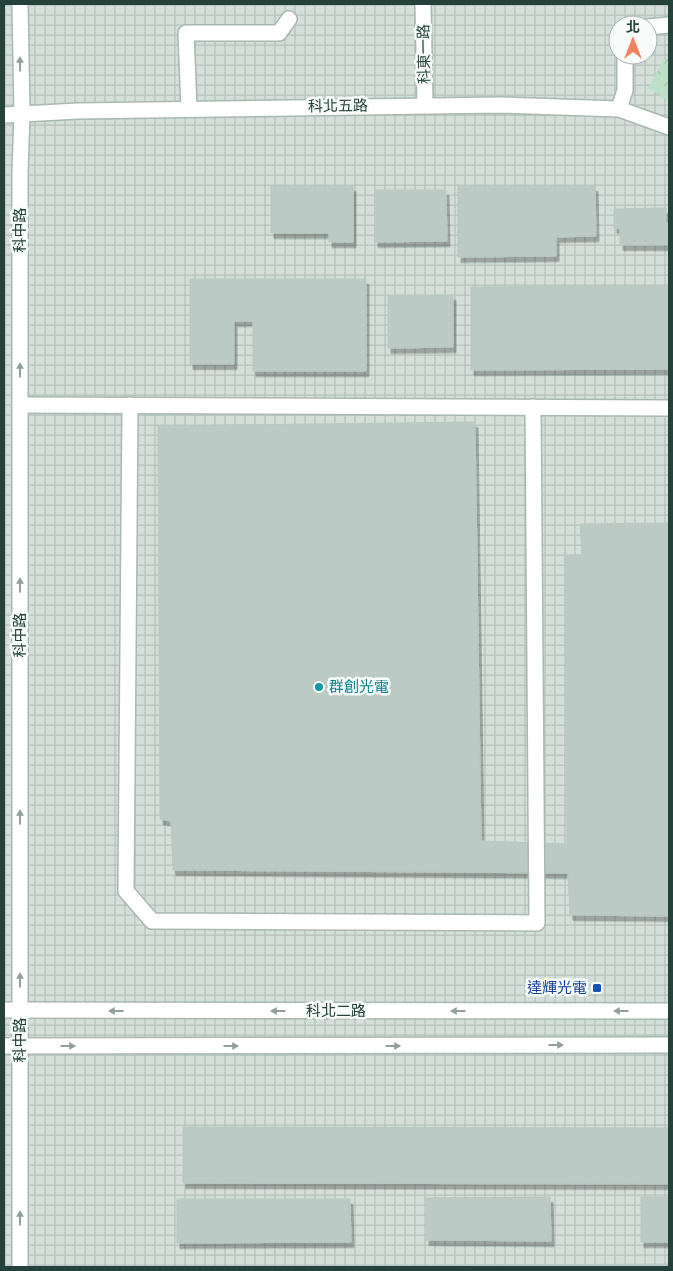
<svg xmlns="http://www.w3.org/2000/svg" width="673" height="1271" font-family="Roboto,'Noto Sans TC',sans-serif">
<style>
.industrial{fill:url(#industrial-grid);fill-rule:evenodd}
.park{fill:url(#park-crowns)}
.building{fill:#bbcac4;stroke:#b8c9c2;filter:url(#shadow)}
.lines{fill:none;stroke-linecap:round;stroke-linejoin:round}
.minor-casing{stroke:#a8b8b2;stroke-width:18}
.minor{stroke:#fff;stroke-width:15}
.oneway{fill:#92a09c}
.culture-dot{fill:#0f9aa8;stroke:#f7fbf9;stroke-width:2}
.transit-dot{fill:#1a4fb4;stroke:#f7fbf9;stroke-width:2}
.labels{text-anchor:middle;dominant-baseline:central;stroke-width:5;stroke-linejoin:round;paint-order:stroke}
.street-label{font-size:15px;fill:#24423a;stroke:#f7fbf9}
.culture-label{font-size:15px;fill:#0d838f;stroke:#f7fbf9;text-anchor:start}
.transit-label{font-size:15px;fill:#164399;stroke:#f7fbf9;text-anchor:end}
</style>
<defs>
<pattern id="industrial-grid" width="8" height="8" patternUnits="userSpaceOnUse" patternTransform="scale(1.25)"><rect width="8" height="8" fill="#d4dfda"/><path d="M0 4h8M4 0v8" fill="none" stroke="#b6c1bc"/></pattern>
<pattern id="park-crowns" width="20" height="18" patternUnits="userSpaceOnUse" patternTransform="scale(1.25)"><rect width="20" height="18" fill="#bfe0c8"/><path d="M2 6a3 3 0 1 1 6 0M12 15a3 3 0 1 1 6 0" fill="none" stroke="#a4c1ad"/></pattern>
<filter id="shadow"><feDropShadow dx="3" dy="5.5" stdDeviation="0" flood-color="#0004"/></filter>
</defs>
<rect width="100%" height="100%" fill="#e6efeb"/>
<path class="industrial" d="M4,4H669V1267H4ZM618,25H648V55H618Z"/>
<polygon class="park" points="664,59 669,59 669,101 648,88"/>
<g class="building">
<polygon points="271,186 353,186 353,242 329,242 329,233 271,233"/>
<polygon points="458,186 595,186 596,236 556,237 556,256 458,257"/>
<polygon points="375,190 446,190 447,241 375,242"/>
<polygon points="666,208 666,223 669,223 669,245 620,245 620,228 614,228 614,209"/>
<polygon points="190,279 366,279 366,371 253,371 253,321 234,321 234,364 190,364"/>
<polygon points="669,286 669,369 471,370 471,287"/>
<polygon points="453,295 453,347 388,348 388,296"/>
<polygon points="475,422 481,841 567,844 565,555 582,555 580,524 669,523 669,916 570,915 568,873 173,870 171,821 160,819 158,426"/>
<polygon points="183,1127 669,1128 669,1184 183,1183"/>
<polygon points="550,1197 551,1241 426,1240 426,1198"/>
<rect x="641" y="1197" width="28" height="45"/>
<polygon points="177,1199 350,1199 351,1242 177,1243"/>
<polygon points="669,1264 669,1267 97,1267"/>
</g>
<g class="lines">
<defs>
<g id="minor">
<polyline points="423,4 425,105"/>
<polyline points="648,27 669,25"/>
<polyline points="189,109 186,33 279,33 289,19"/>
<polyline points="619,109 625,90 625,55"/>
<polyline points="4,115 78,111 502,105 619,109 669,127"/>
<polyline points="20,405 669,408"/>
<polyline points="130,405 126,891 152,921 537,923 533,407"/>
<polyline points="4,1010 669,1011"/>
<polyline points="4,1046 669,1045"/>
<polyline points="20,1267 20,173 22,113 20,4"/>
</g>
</defs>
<use href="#minor" class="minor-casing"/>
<use href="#minor" class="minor"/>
</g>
<defs><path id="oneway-solid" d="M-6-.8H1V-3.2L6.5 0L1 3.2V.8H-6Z" transform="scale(1.25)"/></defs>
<g class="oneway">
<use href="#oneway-solid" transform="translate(20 64) rotate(-91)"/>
<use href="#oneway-solid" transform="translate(20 370) rotate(-90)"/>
<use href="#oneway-solid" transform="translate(20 585) rotate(-90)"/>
<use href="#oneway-solid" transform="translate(20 817) rotate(-90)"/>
<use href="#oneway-solid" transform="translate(20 980) rotate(-90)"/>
<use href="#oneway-solid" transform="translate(116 1011) rotate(180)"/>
<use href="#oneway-solid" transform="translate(278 1011) rotate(180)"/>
<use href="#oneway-solid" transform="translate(458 1011) rotate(180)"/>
<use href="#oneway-solid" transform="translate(621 1011) rotate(180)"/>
<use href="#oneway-solid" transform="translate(556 1045)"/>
<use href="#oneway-solid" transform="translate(68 1046)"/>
<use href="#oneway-solid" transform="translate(231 1046)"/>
<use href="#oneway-solid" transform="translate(393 1046)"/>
<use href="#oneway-solid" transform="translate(20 1218) rotate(-90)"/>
</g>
<circle class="culture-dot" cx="319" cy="687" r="5"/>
<rect class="transit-dot" x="592" y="983" width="10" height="10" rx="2.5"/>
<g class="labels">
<g class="street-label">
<text transform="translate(424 54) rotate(-91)">科東一路</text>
<text transform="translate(338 106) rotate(-1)">科北五路</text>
<text transform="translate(20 230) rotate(-90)">科中路</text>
<text transform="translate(20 635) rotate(-90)">科中路</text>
<text x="336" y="1011">科北二路</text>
<text transform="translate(20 1040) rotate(-90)">科中路</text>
</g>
<g class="culture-label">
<text x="329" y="687">群創光電</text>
</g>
<g class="transit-label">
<text x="587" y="988">達輝光電</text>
</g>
</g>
<rect width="673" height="1271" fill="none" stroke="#24423a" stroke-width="10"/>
<g transform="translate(633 40)"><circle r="24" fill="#f7fbf9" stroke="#a3b1ad"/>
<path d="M0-4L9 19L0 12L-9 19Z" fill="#f4845f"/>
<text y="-8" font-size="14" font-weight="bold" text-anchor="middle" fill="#24423a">北</text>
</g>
</svg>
